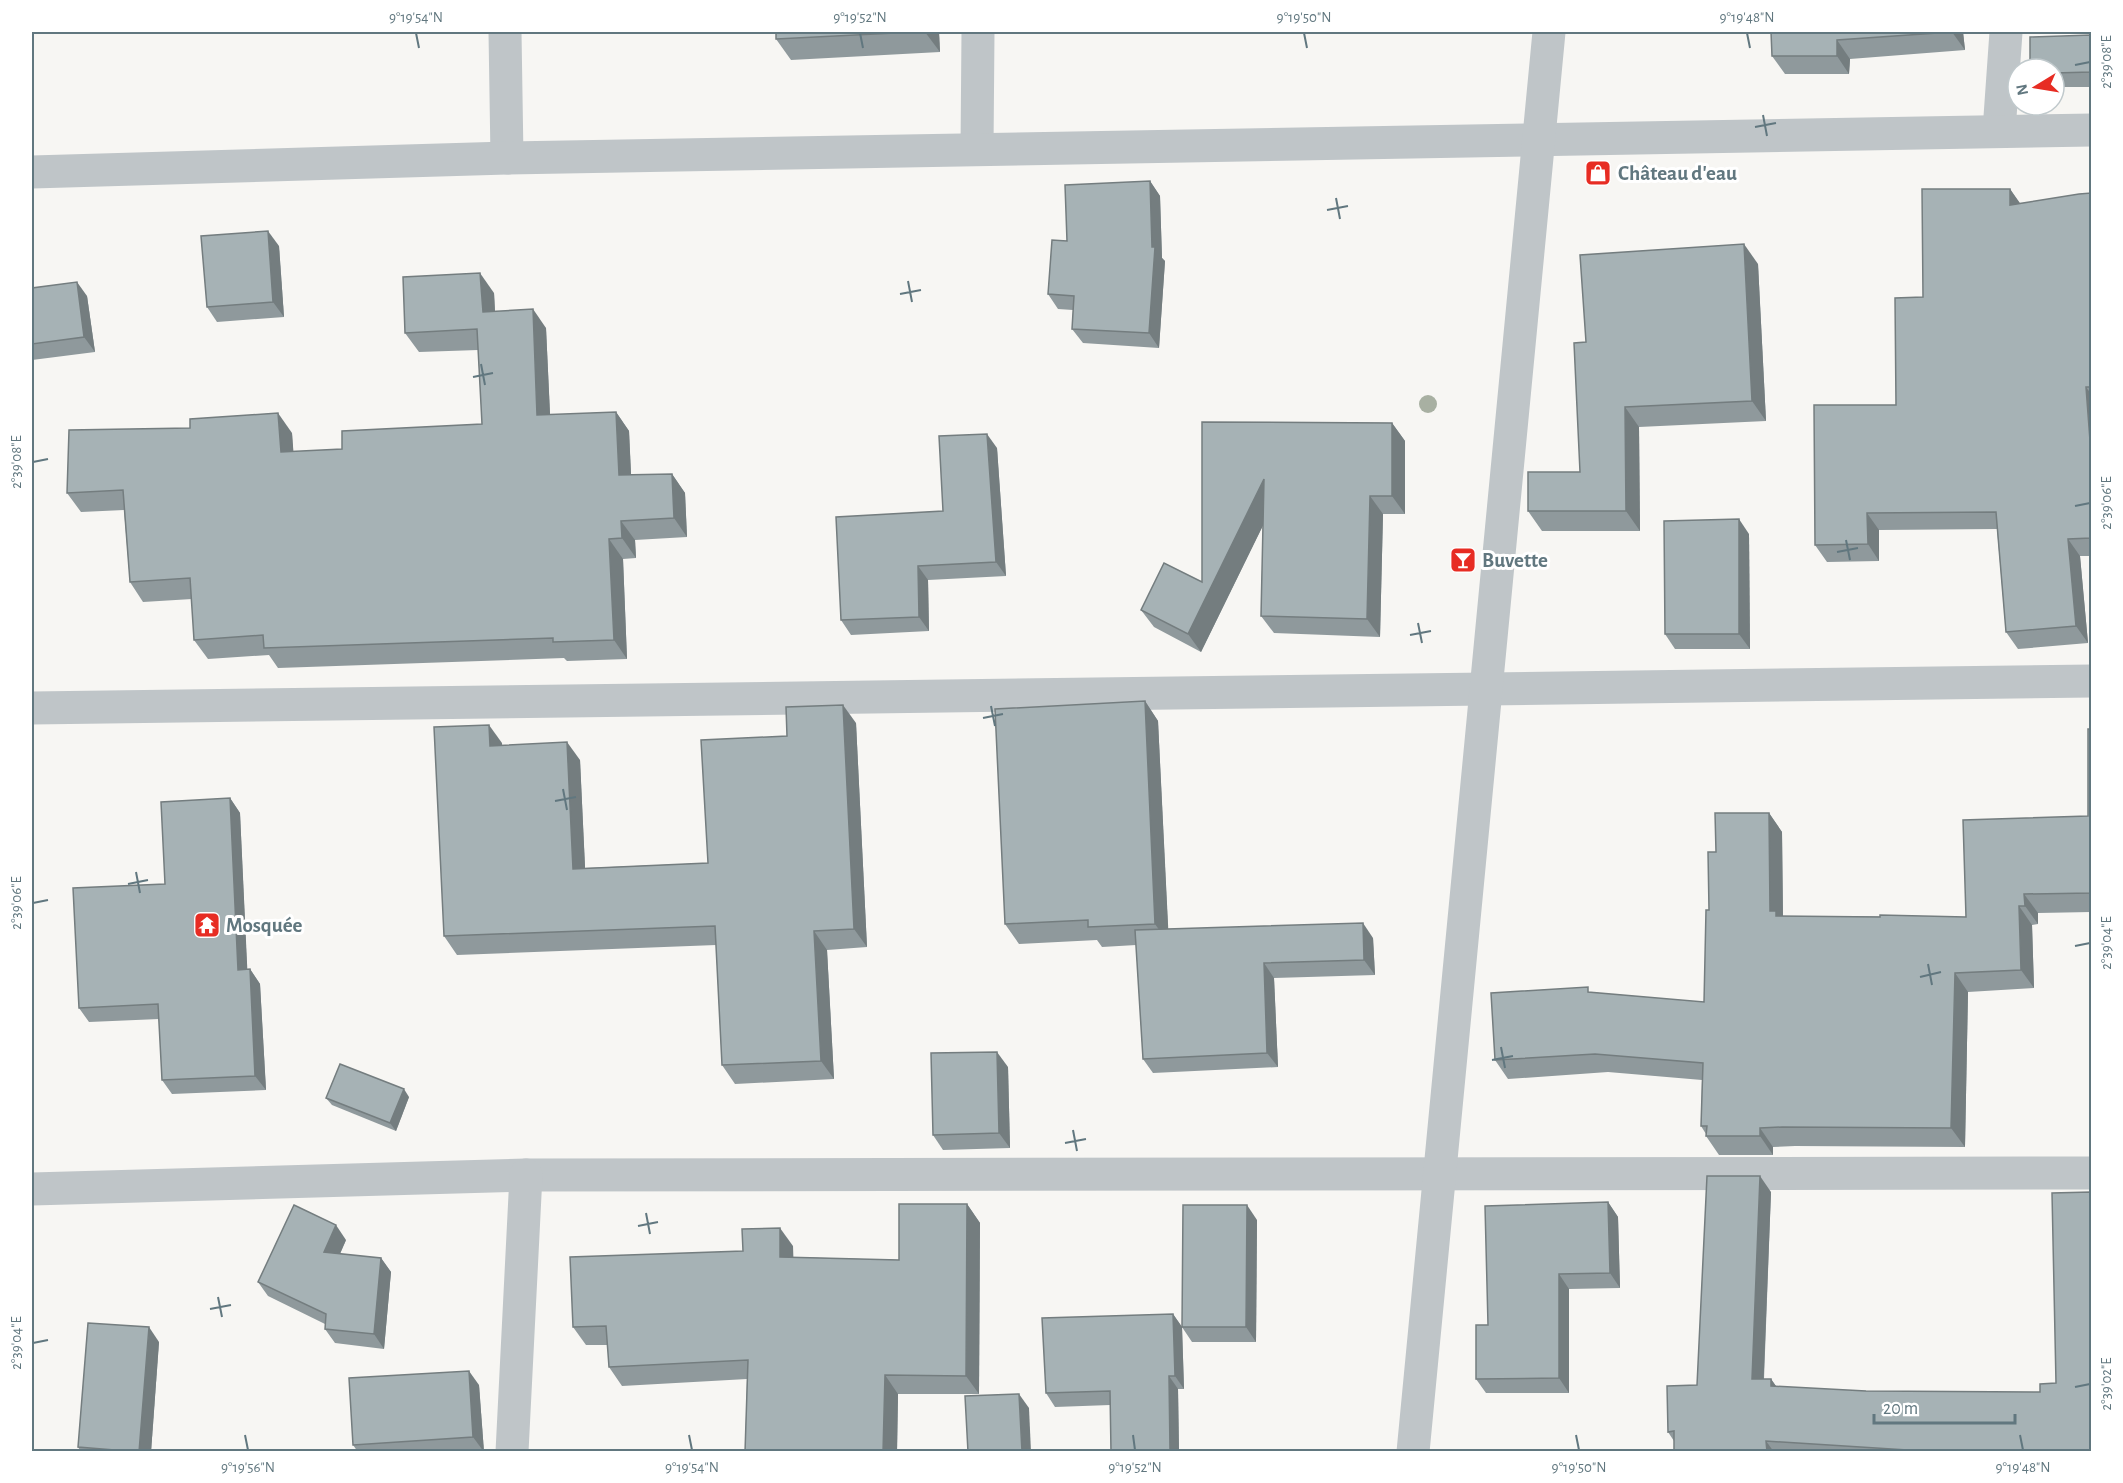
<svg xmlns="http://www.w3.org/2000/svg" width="2123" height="1483" font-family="'Alegreya Sans',sans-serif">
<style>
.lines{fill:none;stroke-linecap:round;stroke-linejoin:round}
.street{stroke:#bfc5c8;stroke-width:33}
.tree{fill:#a8b0a2}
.wall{fill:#8f999c}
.shaded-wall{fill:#747d7f}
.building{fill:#a6b2b5;stroke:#747d7f;stroke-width:1.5}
.ticks{fill:none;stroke:#61777f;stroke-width:2}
.labels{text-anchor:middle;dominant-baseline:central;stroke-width:6;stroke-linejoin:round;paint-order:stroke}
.poi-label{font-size:21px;font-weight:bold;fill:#61777f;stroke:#fff;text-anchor:start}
.neatline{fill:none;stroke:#61777f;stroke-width:2}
.ticks-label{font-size:15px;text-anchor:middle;fill:#61777f}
</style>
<rect width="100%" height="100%" fill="#f7f6f3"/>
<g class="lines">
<g class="street">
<polyline points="505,32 507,158"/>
<polyline points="1999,131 2006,32"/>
<polyline points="977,149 978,32"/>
<polyline points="32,172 507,158 2092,130"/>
<polyline points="32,708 2092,681"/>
<polyline points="32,1189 526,1175 2092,1173"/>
<polyline points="512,1452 526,1175"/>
<polyline points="1413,1452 1549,32"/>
</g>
</g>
<circle class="tree" cx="1428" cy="404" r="9"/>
<g class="wall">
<polygon points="776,32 939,32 940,52 791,60 776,39"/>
<polygon points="1771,32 1963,32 1965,50 1850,59 1849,74 1785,74 1772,56"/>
<polygon points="2091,35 2091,87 2054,87 2054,69"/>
<polygon points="1150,181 1160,196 1162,258 1165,261 1159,348 1083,343 1072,329 1073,310 1058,309 1048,294 1067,241"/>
<polygon points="2010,189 2020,204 2091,193 2091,556 2080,556 2088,643 2018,649 2006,632 1997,529 1879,530 1879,561 1827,562 1815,545 1896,405 1923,297"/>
<polygon points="279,246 284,317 217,322 207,307"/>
<polygon points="1758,264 1766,421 1639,427 1640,531 1542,531 1528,511 1580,472 1586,342"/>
<polygon points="32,288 87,296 95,352 32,360"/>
<polygon points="494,293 495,311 546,328 550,415 616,412 629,431 631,475 672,474 685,493 687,537 635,540 636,558 623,559 627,659 567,661 564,658 278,668 269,655 208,659 194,640 192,599 143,602 130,582 124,510 81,512 67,493 292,433 293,452 342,449 482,424 478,350 419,352 405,333"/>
<polygon points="1202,422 1392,423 1405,441 1405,514 1383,514 1380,637 1274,633 1261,616 1263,525 1201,652 1154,627 1141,610 1202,582"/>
<polygon points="997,448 1006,576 928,580 929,631 851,635 841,620 943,511"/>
<polygon points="1749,534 1750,649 1675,649 1665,634"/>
<polygon points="1145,701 1158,721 1168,929 1373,938 1375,975 1274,978 1278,1067 1153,1073 1143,1059 1136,945 1102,947 1097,940 1019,944 1005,924"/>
<polygon points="856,723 867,947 827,950 834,1079 735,1084 722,1065 716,945 457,955 444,936 502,743 502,745 580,760 585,868 708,863 787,736"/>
<polygon points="2091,729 2091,912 2038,913 2038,924 2032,925 2034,988 1968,992 1965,1147 1795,1146 1773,1147 1773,1155 1719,1155 1706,1136 1706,1134 1701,1126 1702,1080 1608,1072 1508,1079 1495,1060 1704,1002 1709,910 1716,852 1769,813 1782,832 1783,916 1966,917 2088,816"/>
<polygon points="230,798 240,813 247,969 250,969 260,984 266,1090 172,1094 162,1080 159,1019 89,1022 79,1008 165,884"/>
<polygon points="1008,1067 1010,1148 943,1150 933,1135"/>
<polygon points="409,1097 396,1131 332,1105 326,1098"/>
<polygon points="1771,1192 1764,1379 1771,1379 1776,1386 2091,1452 1674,1452 1674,1441 1668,1432 1697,1385"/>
<polygon points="1608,1202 1618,1217 1620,1288 1569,1289 1569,1393 1486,1393 1476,1379 1488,1325"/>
<polygon points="967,1204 980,1223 979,1394 898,1394 897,1452 745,1452 747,1379 622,1386 609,1367 608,1345 586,1345 573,1327 743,1251 793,1246 793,1257 899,1260"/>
<polygon points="1257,1220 1256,1342 1192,1342 1182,1327 1184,1389 1178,1389 1179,1452 1111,1452 1110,1405 1055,1407 1046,1393 1173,1314 1182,1327"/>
<polygon points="346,1240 340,1254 381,1258 391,1272 384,1349 335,1343 325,1329 325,1324 268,1296 258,1282"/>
<polygon points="159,1342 151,1452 81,1452 78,1447"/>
<polygon points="479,1385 484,1452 358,1452 353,1445"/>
</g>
<g class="shaded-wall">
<polygon points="925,32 939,32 940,52"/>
<polygon points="1952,32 1963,32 1965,50"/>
<polygon points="1837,40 1850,59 1849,74 1837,56"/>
<polygon points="1150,181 1160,196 1162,258 1165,261 1159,348 1149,333 1152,247"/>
<polygon points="2010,189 2022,206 2010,205"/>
<polygon points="268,231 279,246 284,317 273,302"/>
<polygon points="1744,244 1758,264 1766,421 1752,401"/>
<polygon points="480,273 494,293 496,331 483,312"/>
<polygon points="77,282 87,296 95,352 84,337"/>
<polygon points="533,309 546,328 551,435 537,415"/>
<polygon points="2086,387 2091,394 2091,454"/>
<polygon points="1625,407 1639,427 1640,531 1626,511"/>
<polygon points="616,412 629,431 632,495 619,475"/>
<polygon points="278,413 292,433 295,472 281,452"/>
<polygon points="1392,423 1405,441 1405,514 1392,496"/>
<polygon points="987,434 997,448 1006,576 996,562"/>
<polygon points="672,474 685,493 687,537 674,518"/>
<polygon points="1264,479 1277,497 1201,652 1188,634"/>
<polygon points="1370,496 1383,514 1380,637 1367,619"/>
<polygon points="1867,513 1879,530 1879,561 1868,544"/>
<polygon points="1739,519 1749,534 1750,649 1739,634"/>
<polygon points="621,521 635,540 636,558 622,538"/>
<polygon points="609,539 623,559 627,659 614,640"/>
<polygon points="2068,539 2080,556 2088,643 2076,626"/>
<polygon points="918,566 928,580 929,631 919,617"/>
<polygon points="1145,701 1158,721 1169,944 1155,924"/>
<polygon points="843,705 856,723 867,947 854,929"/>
<polygon points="489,725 502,743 503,764 490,746"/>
<polygon points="567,742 580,760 586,888 573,869"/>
<polygon points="230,798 240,813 248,984 238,970"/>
<polygon points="1769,813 1782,832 1783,921 1789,930 1770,911"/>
<polygon points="2024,894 2038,913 2038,924 2025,906"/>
<polygon points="2019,906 2032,925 2034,988 2021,970"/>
<polygon points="1363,923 1373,938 1375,975 1364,960"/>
<polygon points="814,931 827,950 834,1079 821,1061"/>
<polygon points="1264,963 1274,978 1278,1067 1267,1053"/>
<polygon points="250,969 260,984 266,1090 255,1076"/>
<polygon points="1955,973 1968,992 1965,1147 1951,1128"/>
<polygon points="997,1052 1008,1067 1010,1148 999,1133"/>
<polygon points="404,1089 409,1097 396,1131 390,1123"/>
<polygon points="1760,1128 1773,1147 1773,1155 1760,1136"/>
<polygon points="1760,1176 1771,1192 1763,1395 1752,1379"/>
<polygon points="1608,1202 1618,1217 1620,1288 1610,1273"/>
<polygon points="967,1204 980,1223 979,1394 966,1376"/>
<polygon points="1247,1205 1257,1220 1256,1342 1246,1327"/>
<polygon points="336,1225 346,1240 334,1267 324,1252"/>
<polygon points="780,1228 793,1246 794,1276 780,1257"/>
<polygon points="381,1258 391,1272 384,1349 374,1334"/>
<polygon points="1559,1274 1569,1289 1569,1393 1559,1378"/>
<polygon points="1173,1314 1182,1327 1184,1389 1175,1376"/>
<polygon points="149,1327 159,1342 151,1452 139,1452"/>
<polygon points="469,1371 479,1385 484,1452 473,1437"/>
<polygon points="885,1375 898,1394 897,1452 883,1452"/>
<polygon points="1169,1376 1178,1389 1179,1452 1171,1452 1170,1450"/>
<polygon points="1771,1379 1782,1395 1771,1386"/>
<polygon points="1019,1394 1029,1408 1031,1452 1022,1452"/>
<polygon points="1766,1441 1774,1452 1767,1452"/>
</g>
<g class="building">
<polygon points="776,32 915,32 776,39"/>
<polygon points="1771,32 1952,32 1837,40 1837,56 1772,56"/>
<polygon points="2091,35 2091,72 2054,73 2054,69 2030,69 2030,37"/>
<polygon points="1150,181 1152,247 1155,247 1149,333 1072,329 1074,296 1048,294 1052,240 1067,241 1065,185"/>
<polygon points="1922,189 2010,189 2010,205 2079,194 2091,193 2091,387 2086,387 2091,454 2091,538 2068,539 2076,626 2006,632 1996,512 1867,513 1868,544 1815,545 1814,405 1896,405 1895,298 1923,297"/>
<polygon points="268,231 273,302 207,307 201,236"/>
<polygon points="1744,244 1752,401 1625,407 1626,511 1528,511 1528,472 1580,472 1574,343 1586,342 1580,255"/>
<polygon points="480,273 483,312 533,309 537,415 616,412 619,475 672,474 674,518 621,521 622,538 609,539 614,640 553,642 553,638 264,648 263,635 194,640 190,578 130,582 123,490 67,493 69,430 190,428 190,419 278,413 281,452 342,449 342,431 482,424 477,329 405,333 403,277"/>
<polygon points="77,282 84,337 32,344 32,288"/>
<polygon points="1202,422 1392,423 1392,496 1370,496 1367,619 1261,616 1264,479 1188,634 1141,610 1164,563 1202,582"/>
<polygon points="987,434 996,562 918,566 919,617 841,620 836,517 943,511 939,436"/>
<polygon points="1739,519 1739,634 1665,634 1664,521"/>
<polygon points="1145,701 1155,924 1088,927 1088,920 1005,924 995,709"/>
<polygon points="843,705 854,929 814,931 821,1061 722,1065 715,926 444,936 434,727 489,725 490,746 567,742 573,869 708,863 701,740 787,736 786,707"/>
<polygon points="2088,729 2091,729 2091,893 2024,894 2025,906 2019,906 2021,970 1955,973 1951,1128 1782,1127 1760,1128 1760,1136 1706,1136 1707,1126 1701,1126 1703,1063 1595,1054 1495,1060 1491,993 1588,987 1588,992 1704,1002 1706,910 1709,910 1708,852 1716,852 1715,813 1769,813 1770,911 1776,911 1776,916 1880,917 1880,915 1966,917 1963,820 2088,816"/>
<polygon points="230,798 238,970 250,969 255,1076 162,1080 158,1004 79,1008 73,888 165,884 161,802"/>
<polygon points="1363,923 1364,960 1264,963 1267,1053 1143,1059 1135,930"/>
<polygon points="997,1052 999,1133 933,1135 931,1053"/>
<polygon points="340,1064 404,1089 390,1123 326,1098"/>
<polygon points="1707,1176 1760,1176 1752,1379 1771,1379 1771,1386 1866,1391 2040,1392 2040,1384 2056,1383 2052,1193 2091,1192 2091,1452 1939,1452 1766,1441 1767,1452 1674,1452 1674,1431 1668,1432 1667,1386 1697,1385"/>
<polygon points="1608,1202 1610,1273 1559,1274 1559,1378 1476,1379 1476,1325 1488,1325 1485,1206"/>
<polygon points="899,1204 967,1204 966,1376 885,1375 883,1452 745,1452 748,1360 609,1367 606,1326 573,1327 570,1257 743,1251 742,1229 780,1228 780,1257 899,1260"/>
<polygon points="294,1205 336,1225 324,1252 381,1258 374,1334 325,1329 326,1314 258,1282"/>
<polygon points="1183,1205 1247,1205 1246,1327 1182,1327"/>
<polygon points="1173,1314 1175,1376 1169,1376 1170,1450 1111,1451 1110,1391 1046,1393 1042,1318"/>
<polygon points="88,1323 149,1327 139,1452 78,1447"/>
<polygon points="469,1371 473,1437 353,1445 349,1378"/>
<polygon points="1019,1394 1022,1452 968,1452 965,1396"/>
</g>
<path class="ticks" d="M416,33L419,48M860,33L863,48M1304,33L1307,48M1747,33L1750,48M2075,65L2090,62M1763,115L1767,136M1755,127L1776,123M1336,198L1340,219M1327,210L1348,206M908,281L912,302M900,294L921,290M481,364L485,385M473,377L493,373M33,462L48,459M2075,506L2090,503M1846,540L1850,560M1837,552L1858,548M1418,623L1422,643M1410,635L1431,631M991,706L995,726M983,718L1003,714M563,789L567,810M555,801L576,797M136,872L140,893M128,884L148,880M33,903L48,900M2075,946L2090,943M1928,964L1932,985M1920,977L1941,972M1501,1047L1505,1068M1492,1060L1513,1056M1073,1130L1077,1151M1065,1143L1086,1139M646,1213L650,1234M638,1226L658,1222M218,1297L222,1317M210,1309L231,1305M33,1343L48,1340M2075,1387L2090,1384M245,1435L248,1450M689,1435L692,1450M1133,1435L1135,1450M1576,1435L1579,1450M2020,1435L2023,1450"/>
<defs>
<symbol id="shop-square" viewBox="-11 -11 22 22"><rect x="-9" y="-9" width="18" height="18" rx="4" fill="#e72c23" stroke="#fff"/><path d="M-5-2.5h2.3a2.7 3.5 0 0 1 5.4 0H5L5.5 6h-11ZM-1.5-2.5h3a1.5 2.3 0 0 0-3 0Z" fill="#fff"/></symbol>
<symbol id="bar-square" viewBox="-11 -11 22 22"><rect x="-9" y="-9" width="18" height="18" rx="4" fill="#e72c23" stroke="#fff"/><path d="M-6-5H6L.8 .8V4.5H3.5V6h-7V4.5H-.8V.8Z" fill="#fff"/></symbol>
<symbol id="temple-square" viewBox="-11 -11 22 22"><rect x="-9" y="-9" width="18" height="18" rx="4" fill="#e72c23" stroke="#fff"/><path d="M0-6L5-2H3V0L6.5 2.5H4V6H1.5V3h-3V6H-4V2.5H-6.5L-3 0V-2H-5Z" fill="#fff"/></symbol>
</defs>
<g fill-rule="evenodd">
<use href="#shop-square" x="1583" y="158" width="30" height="30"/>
<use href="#bar-square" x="1448" y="545" width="30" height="30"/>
<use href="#temple-square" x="192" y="910" width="30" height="30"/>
</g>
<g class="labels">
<g class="poi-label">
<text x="1618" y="173">Château d'eau</text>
<text x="1482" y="560">Buvette</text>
<text x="226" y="925">Mosquée</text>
</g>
</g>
<rect width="2123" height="1483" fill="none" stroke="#ffffff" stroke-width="66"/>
<g transform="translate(2036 87) rotate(259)"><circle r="28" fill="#ffffff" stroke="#c0c9cc" stroke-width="1.5"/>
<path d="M0-4.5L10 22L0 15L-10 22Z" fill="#e72c23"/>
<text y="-9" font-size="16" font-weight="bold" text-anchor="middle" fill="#61777f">N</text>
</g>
<path d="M1874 1414v9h141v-9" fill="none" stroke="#61777f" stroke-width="3"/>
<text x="1883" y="1414" font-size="18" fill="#61777f" stroke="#ffffff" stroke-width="4.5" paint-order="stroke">20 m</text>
<rect x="33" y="33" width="2057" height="1417" class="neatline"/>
<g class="ticks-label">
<text x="416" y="22">9°19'54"N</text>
<text x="860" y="22">9°19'52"N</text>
<text x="1304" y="22">9°19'50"N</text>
<text x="1747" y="22">9°19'48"N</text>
<text transform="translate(2106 62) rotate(-90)" y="5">2°39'08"E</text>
<text transform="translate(16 462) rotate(-90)" y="5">2°39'08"E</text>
<text transform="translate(2106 503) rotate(-90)" y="5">2°39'06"E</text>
<text transform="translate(16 903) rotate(-90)" y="5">2°39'06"E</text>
<text transform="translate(2106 943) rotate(-90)" y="5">2°39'04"E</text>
<text transform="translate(16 1343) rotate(-90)" y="5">2°39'04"E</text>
<text transform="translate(2106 1384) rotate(-90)" y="5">2°39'02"E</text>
<text x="248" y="1472">9°19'56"N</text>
<text x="692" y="1472">9°19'54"N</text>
<text x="1135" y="1472">9°19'52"N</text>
<text x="1579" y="1472">9°19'50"N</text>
<text x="2023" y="1472">9°19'48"N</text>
</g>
</svg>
